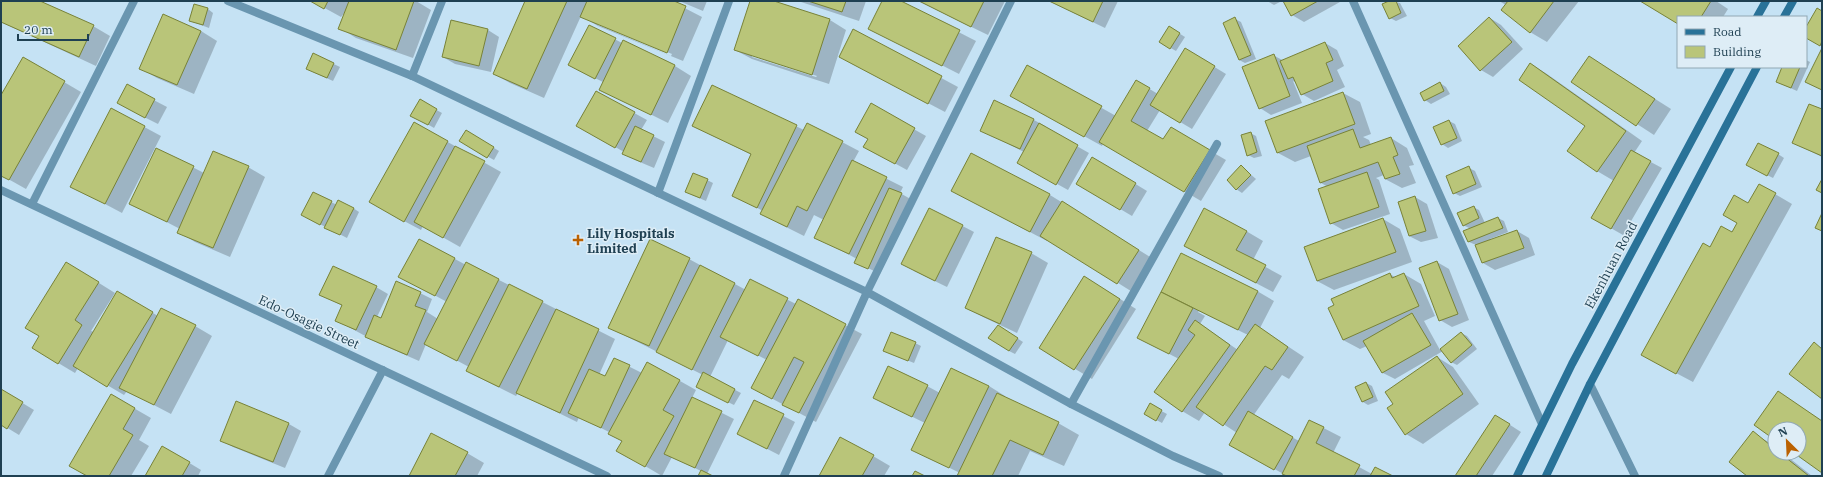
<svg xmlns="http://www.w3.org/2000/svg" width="1823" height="477" font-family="'IBM Plex Serif',serif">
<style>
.shadow{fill:#0003;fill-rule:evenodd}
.building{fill:#b9c579;stroke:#788237}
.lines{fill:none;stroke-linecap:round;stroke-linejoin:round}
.minor{stroke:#6a96b0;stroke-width:8}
.secondary{stroke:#297298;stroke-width:8}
.poi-dot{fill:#bb6101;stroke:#deedf6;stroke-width:1.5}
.labels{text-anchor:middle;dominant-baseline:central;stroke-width:3;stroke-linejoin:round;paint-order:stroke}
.poi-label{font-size:13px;font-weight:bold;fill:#1f4052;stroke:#deedf6;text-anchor:start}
.street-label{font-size:13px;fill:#1f4052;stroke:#deedf6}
</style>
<rect width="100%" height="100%" fill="#c5e2f4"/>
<g class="shadow">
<polygon points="1,1 38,1 93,26 110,36 96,66 1,22"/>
<polygon points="312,1 416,1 431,10 413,58 356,38 340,28 346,11 341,17"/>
<path d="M526,1H671L702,17L683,61L598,26L581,16L544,98L510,83L494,74ZM598,23L672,54L671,56L598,25Z"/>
<polygon points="679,1 707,1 703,11"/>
<path d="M751,1H770L830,20L846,30L829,84L752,59L735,50ZM752,55L817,76L816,77L752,57Z"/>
<polygon points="798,1 866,1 859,21"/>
<polygon points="883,1 898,1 976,41 959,74 869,28"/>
<polygon points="918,1 1005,1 988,35"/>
<polygon points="1049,1 1118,1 1105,28"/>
<polygon points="1267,1 1282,1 1274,5"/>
<polygon points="1284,1 1340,1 1340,2 1304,22 1292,15"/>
<polygon points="1391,1 1400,3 1407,16 1396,21 1390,18"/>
<polygon points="1499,1 1579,1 1547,42 1530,32 1506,5"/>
<polygon points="1642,1 1716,1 1728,9 1723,17 1678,17 1678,23"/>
<polygon points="208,9 213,13 209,28 190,21"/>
<polygon points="1490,18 1501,25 1523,49 1493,77 1481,70"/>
<polygon points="1235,19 1241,22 1256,59 1245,63 1239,60"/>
<polygon points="590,26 622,43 623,42 675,66 691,76 668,123 600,89 603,82 581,71"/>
<polygon points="1169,27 1185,37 1176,51 1160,42"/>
<polygon points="488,30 499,37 491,72 455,64 443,57"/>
<polygon points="201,31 217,41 194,94 157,78 140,68"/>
<polygon points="854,31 958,87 945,112 840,57"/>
<polygon points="1325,43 1337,50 1344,66 1337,70 1345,87 1314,101 1302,94 1297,83 1293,81 1302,103 1271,115 1260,108 1273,55 1284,61"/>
<polygon points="1185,49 1226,74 1192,129 1160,110 1147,131 1164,141 1171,128 1226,160 1201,201 1103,143 1102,146 1028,105 1027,66 1116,116 1136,81 1158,94"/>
<polygon points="313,54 340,67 333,81 313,72"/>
<polygon points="1589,57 1671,109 1654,135 1572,82"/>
<polygon points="23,58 81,92 26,189 1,175 1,97"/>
<polygon points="1806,60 1810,62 1797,91 1777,82 1783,67 1806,67"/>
<polygon points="1531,64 1547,74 1642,141 1634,153 1662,168 1623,235 1593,218 1614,181 1597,171 1586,126"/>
<polygon points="1440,83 1446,87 1450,94 1431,104 1425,100"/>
<polygon points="127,86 167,107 158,124 130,110"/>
<polygon points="712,86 804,130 842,142 859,151 853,162 903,187 900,193 914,201 880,274 856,262 857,259 816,237 824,220 814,215 804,236 778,223 763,211 733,195 752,155 693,126"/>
<polygon points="596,92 647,120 641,130 665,142 654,168 635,160 624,153 624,152 577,125"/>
<polygon points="1343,93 1360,102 1371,134 1363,137 1369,140 1371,145 1391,138 1407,148 1414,165 1409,166 1416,183 1402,188 1385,179 1384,175 1376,178 1379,180 1390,214 1343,230 1331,223 1328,187 1321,183 1311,156 1295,162 1278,153"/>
<polygon points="420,101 442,113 434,128 412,115"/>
<polygon points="994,102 1034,120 1045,126 1045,128 1089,153 1068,190 1030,169 1024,152 981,130"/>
<polygon points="871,105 926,136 907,170 865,147 869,139"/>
<polygon points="111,109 161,136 122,213 71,186"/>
<polygon points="1822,110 1822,157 1794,143"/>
<polygon points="1449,121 1455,124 1462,141 1448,148 1442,144"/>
<polygon points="414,123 501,172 460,247 423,226 421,230 387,212"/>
<polygon points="466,131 499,151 494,160 460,141"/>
<polygon points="1250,133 1256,136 1262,156 1254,158 1248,155"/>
<polygon points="157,149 204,173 248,167 265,177 230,257 195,242 179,232 180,229 130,203"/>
<polygon points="1778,154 1784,158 1773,178 1753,168"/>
<polygon points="1093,158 1147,191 1132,216 1078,184"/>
<polygon points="1242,167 1256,179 1242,193 1236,189"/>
<polygon points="1469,168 1475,171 1482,187 1460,196 1454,193"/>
<polygon points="707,180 713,183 706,201 692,195"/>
<polygon points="952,191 1050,195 1155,260 1134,293 1048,239 1047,241"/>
<polygon points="313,193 337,205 353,208 359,212 347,238 308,218"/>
<polygon points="1775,194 1792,204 1693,382 1659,364 1710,248 1732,233 1749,205"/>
<polygon points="1415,197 1427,204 1438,238 1421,242 1409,236"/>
<polygon points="1473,207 1479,210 1485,223 1498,218 1504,221 1508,232 1490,239 1491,241 1517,231 1529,238 1535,255 1495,270 1483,263 1476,245 1469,242 1465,232 1471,229 1463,225"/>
<polygon points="930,209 974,232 947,287 914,271"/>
<polygon points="1383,219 1400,229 1412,262 1334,290 1317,281"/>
<polygon points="1246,231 1263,241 1253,260 1282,276 1273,292 1202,255"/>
<polygon points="420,240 466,265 499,280 615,339 599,375 606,378 614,359 642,373 648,363 696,390 692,398 734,419 707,474 710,476 699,476 701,471 672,457 662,476 618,450 623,441 609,432 579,417 577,422 518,393 516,396 484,380 467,371 469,367 426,344 419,361 378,343 336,320 343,306 321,295 376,287 388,294 377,317 381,319 420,293 432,299 427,312 438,319 447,302 412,283"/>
<polygon points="1031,253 1048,263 1017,333 983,317 966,308"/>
<polygon points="689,259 746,290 750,281 796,304 845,325 862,334 816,422 752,388 767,360 728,340 710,377 741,393 734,405 703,390 703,375 610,328"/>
<polygon points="1437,262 1449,269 1469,320 1452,327 1440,320"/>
<polygon points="83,273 115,293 91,331 94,332 118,292 158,316 195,326 212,336 171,414 127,391 124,395 78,368 75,373 33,348"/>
<polygon points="1390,274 1396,278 1404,274 1421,284 1435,316 1424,321 1440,350 1461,333 1467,336 1477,349 1457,365 1451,362 1443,351 1395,379 1383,373 1367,346 1360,349 1343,340"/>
<polygon points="1101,287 1136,309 1092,379 1040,348"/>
<path d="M1257,291L1274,301L1260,328L1304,357L1289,379L1282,375L1253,416L1299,441L1310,421L1341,437L1333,453L1372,474L1391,476H1287L1230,444L1237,433L1205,412L1199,421L1182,411L1179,359L1138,338L1162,292ZM1199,311L1248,335L1238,350L1200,324L1205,316L1198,312Z"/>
<polygon points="1004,330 1023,342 1015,354 1009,351"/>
<polygon points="915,343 921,346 914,363 884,351"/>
<polygon points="1437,357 1453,367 1479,404 1423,444 1406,434 1395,404"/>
<polygon points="1366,383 1372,386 1378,401 1368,405 1363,402"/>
<polygon points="927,386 940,393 989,386 1005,396 1004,398 1058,423 1079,435 1064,466 1030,451 1018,476 958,476 960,473 913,450 925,423 886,404"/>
<polygon points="1,390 34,410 19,435 1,424"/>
<polygon points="1778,392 1822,421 1822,472 1795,453 1799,453 1799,429 1775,429 1775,439 1755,425"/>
<polygon points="111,395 151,418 139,440 149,446 131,476 88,476"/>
<polygon points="754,401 795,422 779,455 738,434"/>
<polygon points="236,402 289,424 301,431 285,468 233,447 221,440"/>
<polygon points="1150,405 1167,414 1162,423 1145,414"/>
<polygon points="1507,423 1521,432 1492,476 1456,476"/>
<polygon points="1753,433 1775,446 1775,453 1783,453 1812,476 1749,476"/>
<polygon points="163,447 201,470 198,476 146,476"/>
<polygon points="467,453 484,463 477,476 410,476"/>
<polygon points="873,456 890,466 884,476 820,476"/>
</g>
<g class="building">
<polygon points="1,1 40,1 94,25 79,57 1,22"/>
<polygon points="310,1 328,1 324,9"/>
<polygon points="349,1 414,1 396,50 338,29"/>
<polygon points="525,1 567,1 527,89 493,74"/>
<polygon points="587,1 674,1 686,6 667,53 580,17"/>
<polygon points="750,1 774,1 830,19 812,75 734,50"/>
<polygon points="808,1 846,1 842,12"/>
<polygon points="882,1 901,1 960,30 942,66 868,29"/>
<polygon points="919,1 984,1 971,27"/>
<polygon points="1049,1 1103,1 1093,22"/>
<polygon points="1283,1 1318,1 1291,16"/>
<polygon points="1389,1 1396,1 1401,13 1389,19 1382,4"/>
<polygon points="1508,1 1554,1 1530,33 1501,10"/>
<polygon points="1640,1 1711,1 1701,17 1678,17 1678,24"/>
<polygon points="194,4 208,8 203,25 189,21"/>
<polygon points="1817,8 1822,11 1822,41 1820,46 1806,38 1806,27"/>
<polygon points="163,14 201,31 177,85 139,69"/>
<polygon points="1235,17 1251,55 1239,60 1223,23"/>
<polygon points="1489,17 1512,42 1480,71 1458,46"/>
<polygon points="451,20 488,29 479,66 442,57"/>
<polygon points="589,25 616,38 595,79 568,65"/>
<polygon points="1169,26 1180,33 1170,49 1159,42"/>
<polygon points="853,29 942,76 928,104 839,57"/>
<polygon points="623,40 675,65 651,115 599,90"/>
<polygon points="1325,42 1333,60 1326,63 1333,81 1301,95 1293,77 1288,79 1280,61"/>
<polygon points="1185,48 1215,66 1180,123 1150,105"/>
<polygon points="1822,48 1822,90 1805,82"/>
<polygon points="313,53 334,63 327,78 306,69"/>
<polygon points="1274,54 1290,96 1259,109 1242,67"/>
<polygon points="1589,56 1655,99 1636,126 1571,82"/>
<polygon points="23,57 65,81 9,180 1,176 1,95"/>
<polygon points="1530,63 1626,131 1597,172 1567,151 1585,126 1519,80"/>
<polygon points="1027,65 1102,106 1084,137 1010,96"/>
<polygon points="1782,67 1800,67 1791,88 1776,82"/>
<polygon points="1136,80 1150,88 1131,121 1163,139 1171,127 1210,150 1184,192 1099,142"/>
<polygon points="1440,82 1444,91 1424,101 1420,93"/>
<polygon points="127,84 155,99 145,118 117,103"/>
<polygon points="712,85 797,125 757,208 732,196 751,154 692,126"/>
<polygon points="596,91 635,112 615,148 576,126"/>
<polygon points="1343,92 1355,124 1277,153 1265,121"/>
<polygon points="420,99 437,109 428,125 410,116"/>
<polygon points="994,100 1034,119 1020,149 980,131"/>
<polygon points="871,103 915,128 895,164 863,147 868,139 855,132"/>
<polygon points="1809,104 1822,109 1822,156 1792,143"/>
<polygon points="111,108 145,126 105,204 70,187"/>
<polygon points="1449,120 1457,138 1441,145 1433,127"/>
<polygon points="414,122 448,141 404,222 369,202"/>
<polygon points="807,123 843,141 807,211 797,206 787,227 760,214"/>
<polygon points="1039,123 1078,145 1056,185 1017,163"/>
<polygon points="635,126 654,135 641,162 622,154"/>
<polygon points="1353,129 1360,148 1391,137 1398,155 1393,157 1400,174 1385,179 1378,162 1320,183 1307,146"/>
<polygon points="466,130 494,147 487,158 459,141"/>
<polygon points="1251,132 1257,152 1247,156 1241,135"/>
<polygon points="1758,143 1779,153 1767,176 1746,165"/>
<polygon points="455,146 485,161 443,238 414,222"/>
<polygon points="156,148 194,166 167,222 129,204"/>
<polygon points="1631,150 1651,161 1611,229 1591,218"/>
<polygon points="213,151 249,166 213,248 177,233"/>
<polygon points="971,153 1050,194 1030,232 951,191"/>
<polygon points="1092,157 1136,183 1120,210 1076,184"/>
<polygon points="852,160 887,177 849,254 814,238"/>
<polygon points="1241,165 1251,175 1236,190 1227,180"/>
<polygon points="1469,166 1476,184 1453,194 1446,176"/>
<polygon points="1367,172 1379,207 1330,224 1318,189"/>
<polygon points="693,173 708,179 700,198 685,192"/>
<polygon points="1822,179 1822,193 1816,190"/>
<polygon points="1759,184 1776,193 1676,374 1641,355 1703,243 1710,247 1721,226 1732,232 1737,223 1723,215 1734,195 1748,203"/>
<polygon points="889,188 902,193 868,269 854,263"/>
<polygon points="313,192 332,201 320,225 301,215"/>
<polygon points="1415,196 1426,231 1409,236 1398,202"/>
<polygon points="338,200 354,208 340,235 324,228"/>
<polygon points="1062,201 1139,250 1117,284 1040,236"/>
<polygon points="1474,206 1479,218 1463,226 1457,213"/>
<polygon points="929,208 963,225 935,281 901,264"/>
<polygon points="1204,208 1247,231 1236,250 1266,265 1256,283 1184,246"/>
<polygon points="1822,213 1822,231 1815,228"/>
<polygon points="1498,217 1503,228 1468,242 1463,231"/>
<polygon points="1383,218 1396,252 1317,281 1304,247"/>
<polygon points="1517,230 1524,248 1482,263 1475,245"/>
<polygon points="996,237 1032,252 1000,324 965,308"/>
<polygon points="419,239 455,258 435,296 398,277"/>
<polygon points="650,239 690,258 649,346 608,328"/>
<polygon points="1181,253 1258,291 1238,330 1161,292"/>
<polygon points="1437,261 1458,314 1439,321 1419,268"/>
<polygon points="66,262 99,282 75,320 82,325 58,364 32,348 39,336 25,328"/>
<polygon points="466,262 499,279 457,361 424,344"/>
<polygon points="700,265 735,283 692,370 656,352"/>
<polygon points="333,266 377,286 356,330 335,321 342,305 319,295"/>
<polygon points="1390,273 1392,278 1404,273 1419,306 1343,340 1328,308 1334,305 1331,299"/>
<polygon points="1084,276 1120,299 1074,370 1039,348"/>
<polygon points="750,279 788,298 758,356 720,337"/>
<polygon points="396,281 421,292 415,306 426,310 407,355 365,337 374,315 381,318"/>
<polygon points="509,284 543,301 499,387 466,371"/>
<polygon points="117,291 153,312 107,387 73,366"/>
<polygon points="1161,292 1193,308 1169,354 1137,338"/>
<polygon points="798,299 846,324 799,413 782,405 804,362 794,357 772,399 751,388"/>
<polygon points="161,308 196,325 154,405 119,388"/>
<polygon points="556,309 599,329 560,413 516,393"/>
<polygon points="1412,313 1431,345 1382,373 1363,341"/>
<polygon points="1195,320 1230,345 1182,412 1154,392 1195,335 1188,330"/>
<polygon points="1255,324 1288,347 1272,370 1265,366 1223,426 1196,407"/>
<polygon points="998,325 1018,338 1009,351 988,338"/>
<polygon points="891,332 916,342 908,361 883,351"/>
<polygon points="1461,332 1472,345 1451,363 1440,349"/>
<polygon points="1814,342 1822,349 1822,399 1789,374"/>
<polygon points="1437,356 1463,394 1405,435 1387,408 1393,404 1385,392"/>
<polygon points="614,358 630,365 601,428 568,413 589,369 605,376"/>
<polygon points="647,362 680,380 663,410 674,416 645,467 616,451 622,441 608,434"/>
<polygon points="888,366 928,385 912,417 873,398"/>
<polygon points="951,368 989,386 949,468 911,450"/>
<polygon points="703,372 735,389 728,403 696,387"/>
<polygon points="1366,382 1373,397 1362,402 1355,387"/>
<polygon points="1,389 23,402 7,429 1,425"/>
<polygon points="1778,391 1822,421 1822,473 1794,453 1799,453 1799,429 1775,429 1775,440 1754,425"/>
<polygon points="997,393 1059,422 1043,455 1010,440 992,476 957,476"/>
<polygon points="111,394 135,408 123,429 133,435 109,476 87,476 69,466"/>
<polygon points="692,397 722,411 695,468 664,454"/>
<polygon points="754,400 784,414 767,449 737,434"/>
<polygon points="236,401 289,423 273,462 220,441"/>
<polygon points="1150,403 1162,410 1156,421 1144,414"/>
<polygon points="1248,411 1293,437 1274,470 1229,445"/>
<polygon points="1495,415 1510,424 1476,476 1455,476"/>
<polygon points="1309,420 1324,427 1316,443 1360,465 1354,476 1287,476 1282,474"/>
<polygon points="1753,431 1775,449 1775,453 1780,453 1809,476 1747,476 1729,462"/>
<polygon points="431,433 468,452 455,476 409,476"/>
<polygon points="840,437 874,455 862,476 819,476"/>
<polygon points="162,446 190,462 182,476 145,476"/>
<polygon points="1375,467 1393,476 1370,476"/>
<polygon points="701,470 713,476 698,476"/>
<polygon points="915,471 925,476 912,476"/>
</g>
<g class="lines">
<g class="minor">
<polyline points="228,1 412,76 867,292 1071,404 1173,456 1219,476"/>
<polyline points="1353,1 1542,424"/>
<polyline points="412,76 442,1"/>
<polyline points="1,190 607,476"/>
<polyline points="658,193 729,1"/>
<polyline points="32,204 134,1"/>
<polyline points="1590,384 1635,476"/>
<polyline points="1071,404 1217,144"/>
<polyline points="328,476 383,370"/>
<polyline points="784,476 867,292 1011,1"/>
</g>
<g class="secondary">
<polyline points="1757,17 1766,1"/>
<polyline points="1784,17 1793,1"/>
<polyline points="1517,476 1572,364 1731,67"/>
<polyline points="1546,476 1590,384 1757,67"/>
</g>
</g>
<path class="poi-dot" d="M576 234h4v4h4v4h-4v4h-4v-4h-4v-4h4z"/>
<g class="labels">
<g class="poi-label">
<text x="587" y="233">Lily Hospitals<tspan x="587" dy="15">Limited</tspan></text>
</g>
<g class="street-label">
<text transform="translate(1611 265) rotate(-62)">Ekenhuan Road</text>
<text transform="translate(309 322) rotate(25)">Edo-Osagie Street</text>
</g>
</g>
<rect width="1823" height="477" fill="none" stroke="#1f4052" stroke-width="4"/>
<rect x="1677" y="16" width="130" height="52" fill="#deedf6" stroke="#92a8b4"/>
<rect x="1685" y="29" width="20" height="6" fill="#297298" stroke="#92a8b4"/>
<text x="1713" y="36" font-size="12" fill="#1f4052">Road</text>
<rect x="1685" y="46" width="20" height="12" fill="#b9c579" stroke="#92a8b4"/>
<text x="1713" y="56" font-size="12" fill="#1f4052">Building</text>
<g transform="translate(1787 441) rotate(336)"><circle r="19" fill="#deedf6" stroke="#92a8b4"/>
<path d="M0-3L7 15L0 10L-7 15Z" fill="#bb6101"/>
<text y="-6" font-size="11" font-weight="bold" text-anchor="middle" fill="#1f4052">N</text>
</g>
<path d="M18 34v6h70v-6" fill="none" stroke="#1f4052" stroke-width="2"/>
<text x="24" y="34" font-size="12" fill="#1f4052" stroke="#deedf6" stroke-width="3" paint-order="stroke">20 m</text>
</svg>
